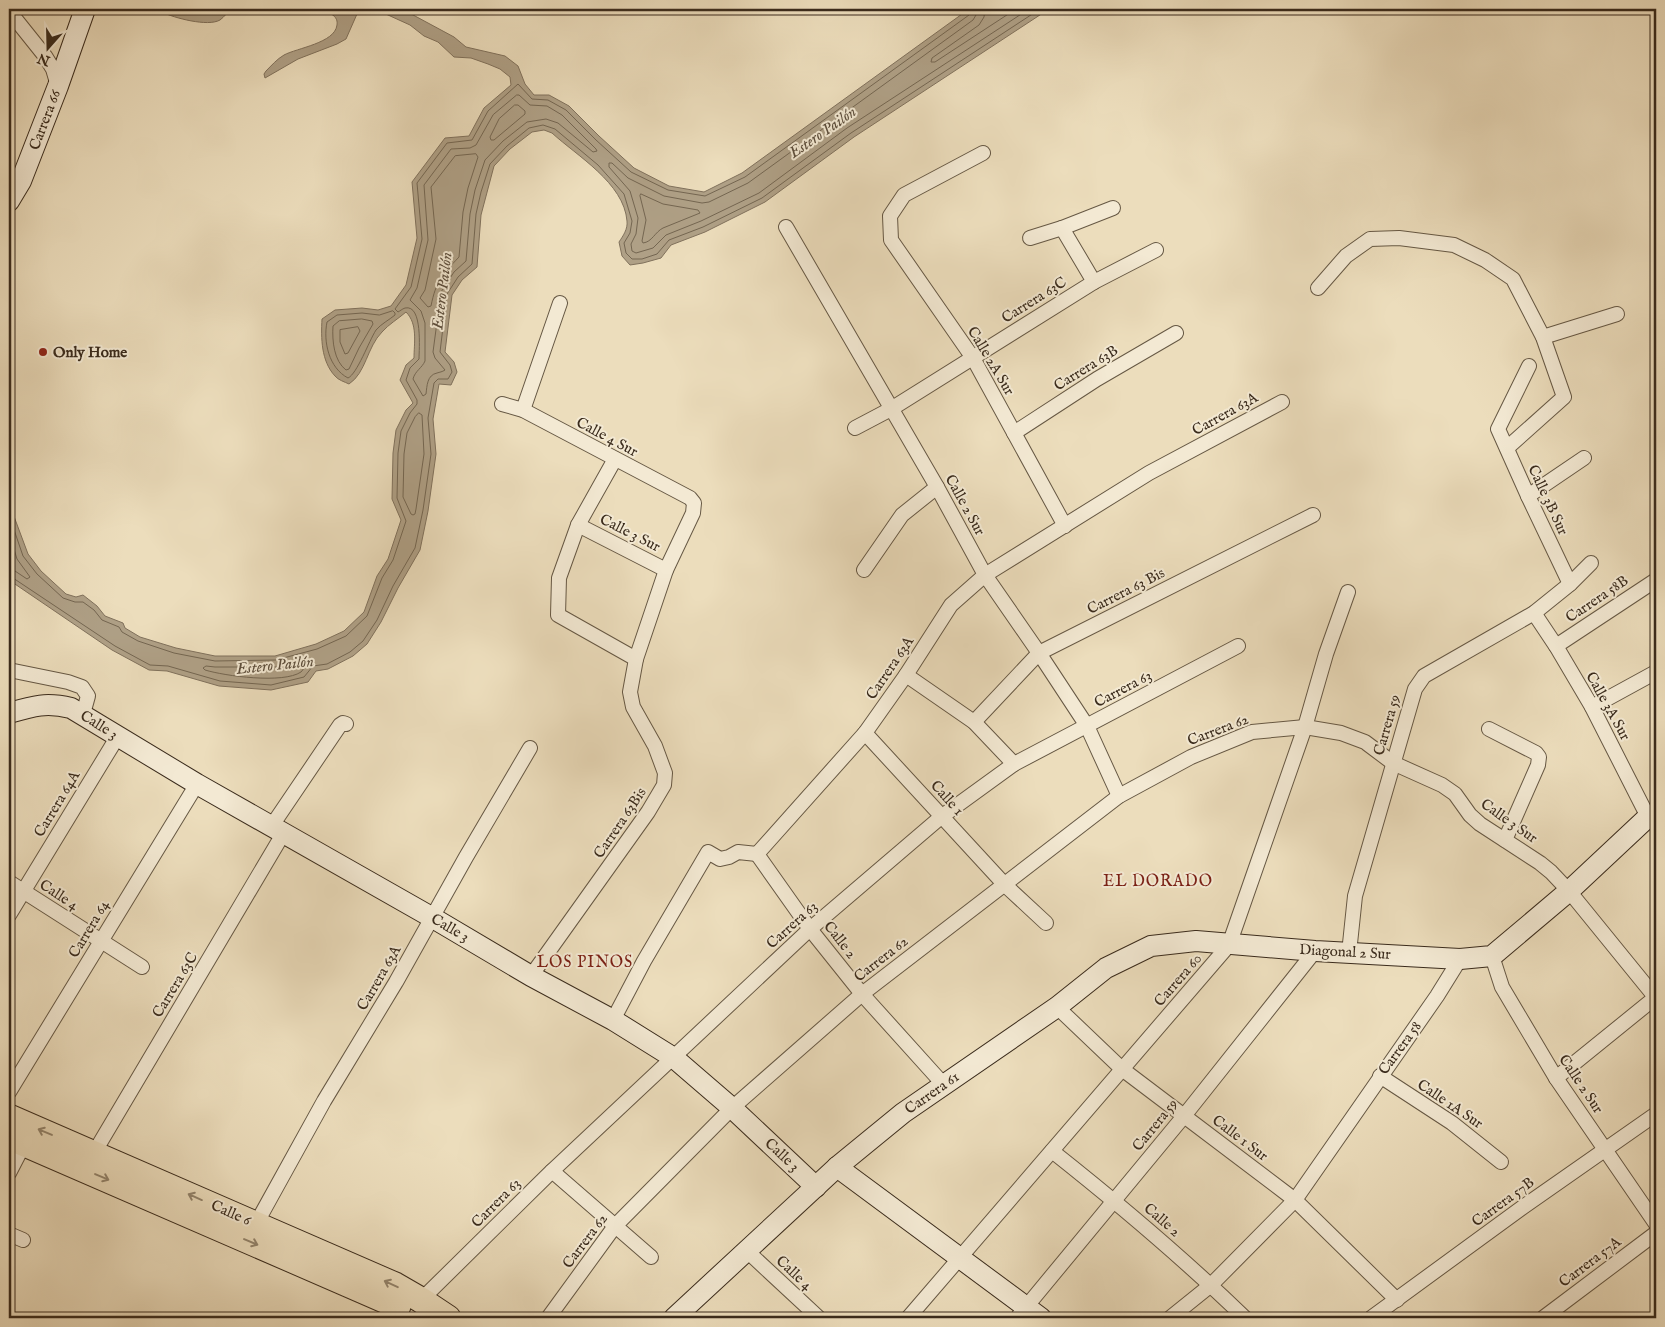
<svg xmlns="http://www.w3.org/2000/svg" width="1665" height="1327" font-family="'IM FELL English',serif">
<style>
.water{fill:#afa086;stroke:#80715c}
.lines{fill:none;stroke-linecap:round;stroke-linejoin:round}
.shore{stroke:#746651;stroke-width:1}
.street-casing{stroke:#665844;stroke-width:16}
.secondary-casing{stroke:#3a2b1c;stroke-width:22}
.highway-casing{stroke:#3a2b1c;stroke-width:27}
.street{stroke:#f3e9d3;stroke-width:14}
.secondary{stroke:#f3e9d3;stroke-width:20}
.highway{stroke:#ecddbc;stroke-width:25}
.oneway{stroke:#93846c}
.poi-dot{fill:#8f2418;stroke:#f3e9d3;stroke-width:2}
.labels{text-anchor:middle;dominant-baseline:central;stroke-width:4;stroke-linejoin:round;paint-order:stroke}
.street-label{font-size:15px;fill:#3a2b1c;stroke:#f3e9d3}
.poi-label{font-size:15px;font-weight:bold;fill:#3a2b1c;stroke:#f3e9d3;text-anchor:start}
.water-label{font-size:16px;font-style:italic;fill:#5d4e3c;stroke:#f3e9d3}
.neighbourhood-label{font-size:16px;letter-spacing:1px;fill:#7a1f14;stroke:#f3e9d3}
</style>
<rect width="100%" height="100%" fill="#ecddbc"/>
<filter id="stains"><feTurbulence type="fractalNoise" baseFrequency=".004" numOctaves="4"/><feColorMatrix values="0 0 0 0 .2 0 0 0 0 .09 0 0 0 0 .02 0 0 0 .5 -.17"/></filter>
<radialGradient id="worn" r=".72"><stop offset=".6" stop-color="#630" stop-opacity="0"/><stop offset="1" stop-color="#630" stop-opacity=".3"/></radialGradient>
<g class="water">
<path d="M218,9H231C228,12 224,17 220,20C208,27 174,18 162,12L178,10L214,14Z"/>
<path d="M314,9H402L454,37L466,47L505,56L518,66L525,84L534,95H549L569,106L599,136L634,168L669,186L704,192L742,173L969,9H1049L854,137L765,202L705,232L671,245L661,258L643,263L630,265L622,256L619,242C623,236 628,229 627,221C624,183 577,156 552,133L544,130L532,132L510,149L494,166L481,215L477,267L462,280L452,295L445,352L454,362L457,372L451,385L439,384L433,419L436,454L428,511L420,550L398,588L381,622L367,644L353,656L328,669L316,671L308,682L271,690L219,686L167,671L149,670L112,650L9,580V503L28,554L41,571L66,594L76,597L83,595L97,606L105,616L123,623L125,628L140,637L176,648L215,656H275L316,644L344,631L364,612L377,576L388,559L401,520L392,499L393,453L396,430L406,410L413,403L400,380L406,365L414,358C414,343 418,324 406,312C398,319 389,324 382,332C367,347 366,373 349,384C345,382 338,380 335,376C321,361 321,338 322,319L335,310L362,308L378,310L391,306L406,285L417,238L412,182L445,138L469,136L484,108L511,85L510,77L500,69L488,64L471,58L454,57L438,42L424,36L410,25L377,10L368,11L357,14L346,39L337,44L298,59L265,78L264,74L266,71C271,66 277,59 284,55C297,48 335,43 337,25C339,13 323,11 314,9Z"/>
</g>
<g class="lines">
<g class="shore">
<polyline points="978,9 976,15 973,20 748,183 709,202 702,203 664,196 628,178 612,163 609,163 609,167 630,191 638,218 636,234 631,244 632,251 636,253 653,248 666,235 701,221 759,193 847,128 1029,9"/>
<polyline points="985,9 984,17 979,25 932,58 931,62 935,62 1016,9"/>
<path d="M517,95H519L530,105L547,106L562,115L596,149L597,151L593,152L558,123L546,119L527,122L503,141L485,160L475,190L470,214L466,261L454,272L441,292L433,352L435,358L445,370C442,372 440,372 437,373C427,375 427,386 426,394L423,396L413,379C415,371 422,368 425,361V323L421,311L410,300L417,288L428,240L424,185L451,149L470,148L476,145L493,115Z"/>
<polygon points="515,105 518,105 525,111 525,114 494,140 491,140 490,137 499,119"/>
<path d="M476,154L478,157L468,188L463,212L459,257C442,275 436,281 431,306L428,307L420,298L425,290L436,239L431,187L455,156Z"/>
<path d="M641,194L663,204L698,210L700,213L663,228C655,232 652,242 643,243L642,241L646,220L640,196Z"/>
<path d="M393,311L395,313V315C389,320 381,324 376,330C369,341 357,374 348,378C329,368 323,342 327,322L337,315L362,313L379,315Z"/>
<path d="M362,319L372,321L373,324L359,348L349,369L346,370C334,361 332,341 333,326L339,321Z"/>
<polygon points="358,327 360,331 348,353 345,354 340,342 340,330"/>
<polygon points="419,413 422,415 424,454 416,509 415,514 413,515 411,514 403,497 404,454 407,433 415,417"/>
<path d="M9,515L23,556L37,574L63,598L75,602H83L94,610L102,620L119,627L122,632L138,641L174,653L215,661L276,660L317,649L346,636L367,616L382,578L393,560L406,521L397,498L398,453L401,431L410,413L417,404V400L406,380L410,368L419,359C419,350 423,304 405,308C402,309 400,311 398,312L395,309L411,287L422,239L417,183L447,143L472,140L488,111L518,84L532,99L548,100L566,110L596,140L631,172L668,190L705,196L745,177L969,15L971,9"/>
<polyline points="9,533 17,559 30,577 27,579 15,571 9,570"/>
<polyline points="9,577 13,578 115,646 150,665 168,666 220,681 271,685 304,677 313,666 327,664 350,652 363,641 377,620 393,586 415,548 423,510 431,454 428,418 434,383 438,379 448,379 452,372 450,365 440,352 447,294 458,277 472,264 476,214 481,192 490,164 507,146 529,128 543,125 555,129 598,165 624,194 632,221 630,233 624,243 626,253 632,259 642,259 657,254 669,240 703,227 762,198 851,133 1040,9"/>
<path d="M305,659L307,660L308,662C306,665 303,670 301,672C283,684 225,676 205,670L203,668L206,666L215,667H276Z"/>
</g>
<defs>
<g id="street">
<polyline points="9,11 45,56 53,69 58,86"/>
<polyline points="983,153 904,195 890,216 891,240 973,358 1065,526"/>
<polyline points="786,227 937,487 985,575 1039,653 1087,726 1119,796"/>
<polyline points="1062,228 1094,282"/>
<polyline points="1030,238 1062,228 1113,208"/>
<polyline points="1318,288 1346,256 1370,239 1399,238 1454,245 1485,260 1513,279 1543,337 1564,397 1507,448"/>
<polyline points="1543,337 1617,314"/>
<polyline points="1529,366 1498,429 1528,496 1570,584"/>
<polyline points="502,404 523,410 690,498 694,503 693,513 666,570 636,659 630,692 633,707 655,746 665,773 664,785 648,812 531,976"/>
<polyline points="523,410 560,303"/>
<polyline points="855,428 891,409 1094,282 1156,250"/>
<polyline points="1014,433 1097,379 1176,333"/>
<polyline points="615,459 578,525 559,578 558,615 636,659"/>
<polyline points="1528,496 1584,458"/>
<polyline points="578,525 666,570"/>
<polyline points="864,570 902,515 937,487"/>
<polyline points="1534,613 1556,646 1592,707 1648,817"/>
<polyline points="1556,646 1656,580"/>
<polyline points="9,670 68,682 82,687 88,696 83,714"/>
<polyline points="906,675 974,722 1014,764"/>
<polyline points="1592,707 1656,672"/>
<polyline points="974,722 1039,653 1313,515"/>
<polyline points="1489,729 1536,753 1539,757 1538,765 1505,840"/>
<polyline points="865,733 1005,885 1046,923"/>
<polyline points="271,827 340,725 343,723 346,724"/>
<polyline points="757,854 865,733 906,675 951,605 985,575 1149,473 1282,402"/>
<polyline points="757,854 810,929 862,994 944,1085"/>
<polyline points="9,882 142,967"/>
<polyline points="9,915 118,736"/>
<polyline points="1349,953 1355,896 1415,689 1424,676 1534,613 1570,584 1591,563"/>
<polyline points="1492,956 1502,987 1556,1078 1656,1224"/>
<polyline points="1057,1007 1122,1069 1295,1200 1397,1300"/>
<polyline points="613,1020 644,961 708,852 720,859 729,857 738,852 757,854"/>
<polyline points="1380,1076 1452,1123 1501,1162"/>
<polyline points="1556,1078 1656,997"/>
<polyline points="9,1092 197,784"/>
<path d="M1052,1151C1119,1204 1184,1259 1245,1318"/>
<polyline points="94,1153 283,834"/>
<polyline points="552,1171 651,1257"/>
<polyline points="9,1173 24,1144"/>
<polyline points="256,1224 324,1101 396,982 466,857 530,748"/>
<polyline points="9,1234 23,1240"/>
<polyline points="747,1251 819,1318"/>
<polyline points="421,1300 552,1171 810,929 941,817 1014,764 1238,646"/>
<polyline points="548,1318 615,1226 732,1108 862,994 1119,796 1191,757 1252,732 1305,727 1341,733 1365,742 1393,763 1442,785 1455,794 1470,815 1480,824 1540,863 1551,872 1569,891 1656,998"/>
<polyline points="908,1318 1229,945 1305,727 1326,654 1348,592"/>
<polyline points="1017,1318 1184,1116 1315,951"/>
<polyline points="1170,1318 1211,1285 1295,1200 1437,996 1460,959"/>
<polyline points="1371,1318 1523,1207 1656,1114"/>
<polyline points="1543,1318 1656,1233"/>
</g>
<g id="secondary">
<polyline points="9,201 21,181 58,86 85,9"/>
<path d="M9,713C33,706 46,702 71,708L197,784L433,918L531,976L613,1020L674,1058L732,1108L816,1187"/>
<polyline points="837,1167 1041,1318"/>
<polyline points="674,1318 837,1167 903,1113 1057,1007 1106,968 1151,946 1196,941 1315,951 1460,959 1492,956 1569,891 1648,817 1656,817"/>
</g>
<g id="highway">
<polyline points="9,1117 395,1285 421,1300 448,1318"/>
<polyline points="9,1137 398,1306"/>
</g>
</defs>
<use href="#street" class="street-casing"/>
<use href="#secondary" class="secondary-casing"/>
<use href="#highway" class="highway-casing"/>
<use href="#street" class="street"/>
<use href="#secondary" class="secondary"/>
<use href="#highway" class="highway"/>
</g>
<defs><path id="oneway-shaft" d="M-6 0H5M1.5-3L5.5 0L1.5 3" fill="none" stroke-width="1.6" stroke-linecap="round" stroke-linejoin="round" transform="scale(1.25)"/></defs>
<g class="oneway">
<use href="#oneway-shaft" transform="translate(45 1132) rotate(-157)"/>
<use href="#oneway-shaft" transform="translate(102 1177) rotate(23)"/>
<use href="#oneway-shaft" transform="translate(195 1197) rotate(-156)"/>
<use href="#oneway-shaft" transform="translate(251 1242) rotate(23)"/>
<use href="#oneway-shaft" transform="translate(391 1284) rotate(-155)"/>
</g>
<circle class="poi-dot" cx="43" cy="352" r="5"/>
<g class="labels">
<g class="street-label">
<text transform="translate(45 120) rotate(-69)">Carrera 66</text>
<text transform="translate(1034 300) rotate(-32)">Carrera 63C</text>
<text transform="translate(991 361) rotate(59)">Calle 2A Sur</text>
<text transform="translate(1086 368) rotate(-32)">Carrera 63B</text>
<text transform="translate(1225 414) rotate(-29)">Carrera 63A</text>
<text transform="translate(607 437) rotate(28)">Calle 4 Sur</text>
<text transform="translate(1548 500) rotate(65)">Calle 3B Sur</text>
<text transform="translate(965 505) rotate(61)">Calle 2 Sur</text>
<text transform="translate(630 533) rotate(27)">Calle 3 Sur</text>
<text transform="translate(1126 591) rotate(-27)">Carrera 63 Bis</text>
<text transform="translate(1597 599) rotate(-34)">Carrera 58B</text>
<text transform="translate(890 668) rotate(-56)">Carrera 63A</text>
<text transform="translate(1123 689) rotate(-28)">Carrera 63</text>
<text transform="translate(1608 706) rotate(61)">Calle 3A Sur</text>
<text transform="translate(99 725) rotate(32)">Calle 3</text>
<text transform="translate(1387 725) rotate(-74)">Carrera 59</text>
<text transform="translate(1218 730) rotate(-21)">Carrera 62</text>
<text transform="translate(947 798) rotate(48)">Calle 1</text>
<text transform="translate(57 804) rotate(-59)">Carrera 64A</text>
<text transform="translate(1509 821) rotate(35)">Calle 3 Sur</text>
<text transform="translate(620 823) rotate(-56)">Carrera 63Bis</text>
<text transform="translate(59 895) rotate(33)">Calle 4</text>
<text transform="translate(792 925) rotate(-42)">Carrera 63</text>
<text transform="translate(450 928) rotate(30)">Calle 3</text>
<text transform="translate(89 929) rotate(-59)">Carrera 64</text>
<text transform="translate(840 940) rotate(52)">Calle 2</text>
<text transform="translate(1345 952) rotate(3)">Diagonal 2 Sur</text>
<text transform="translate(881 959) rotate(-38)">Carrera 62</text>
<text transform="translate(379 978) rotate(-60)">Carrera 63A</text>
<text transform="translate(1178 980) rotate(-49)">Carrera 60</text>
<text transform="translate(175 985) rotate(-59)">Carrera 63C</text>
<text transform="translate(1400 1048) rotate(-54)">Carrera 58</text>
<text transform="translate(1581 1084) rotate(56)">Calle 2 Sur</text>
<text transform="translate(932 1093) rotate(-35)">Carrera 61</text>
<text transform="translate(1450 1104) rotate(34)">Calle 1A Sur</text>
<text transform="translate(1155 1125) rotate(-51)">Carrera 59</text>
<text transform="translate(1240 1138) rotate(37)">Calle 1 Sur</text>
<text transform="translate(782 1155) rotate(43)">Calle 3</text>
<text transform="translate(1503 1202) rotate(-36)">Carrera 57B</text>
<text transform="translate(496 1203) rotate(-45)">Carrera 63</text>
<text transform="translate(231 1213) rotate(24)">Calle 6</text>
<text transform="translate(1162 1220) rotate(41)">Calle 2</text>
<text transform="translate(585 1241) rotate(-53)">Carrera 62</text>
<text transform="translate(1590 1262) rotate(-37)">Carrera 57A</text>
<text transform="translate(794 1273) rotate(43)">Calle 4</text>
</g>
<g class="poi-label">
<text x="53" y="352">Only Home</text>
</g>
<g class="water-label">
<text transform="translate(823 133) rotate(-35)">Estero Pailón</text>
<text transform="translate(443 291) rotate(-83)">Estero Pailón</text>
<text transform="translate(275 666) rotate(-6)">Estero Pailón</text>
</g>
<g class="neighbourhood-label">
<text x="1158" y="882">EL DORADO</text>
<text x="585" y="963">LOS PINOS</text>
</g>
</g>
<rect width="1665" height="1327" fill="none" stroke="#ecddbc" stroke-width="30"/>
<rect x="10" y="10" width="1645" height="1307" fill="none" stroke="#3a2b1c" stroke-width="2.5"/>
<rect x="15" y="15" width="1635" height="1297" fill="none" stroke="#3a2b1c"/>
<g transform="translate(48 48) rotate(200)" stroke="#f3e9d3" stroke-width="4" paint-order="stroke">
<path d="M0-4L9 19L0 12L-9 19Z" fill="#3a2b1c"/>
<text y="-8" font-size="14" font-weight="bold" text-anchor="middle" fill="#3a2b1c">N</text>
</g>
<rect width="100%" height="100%" filter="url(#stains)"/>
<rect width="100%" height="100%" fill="url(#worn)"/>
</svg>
